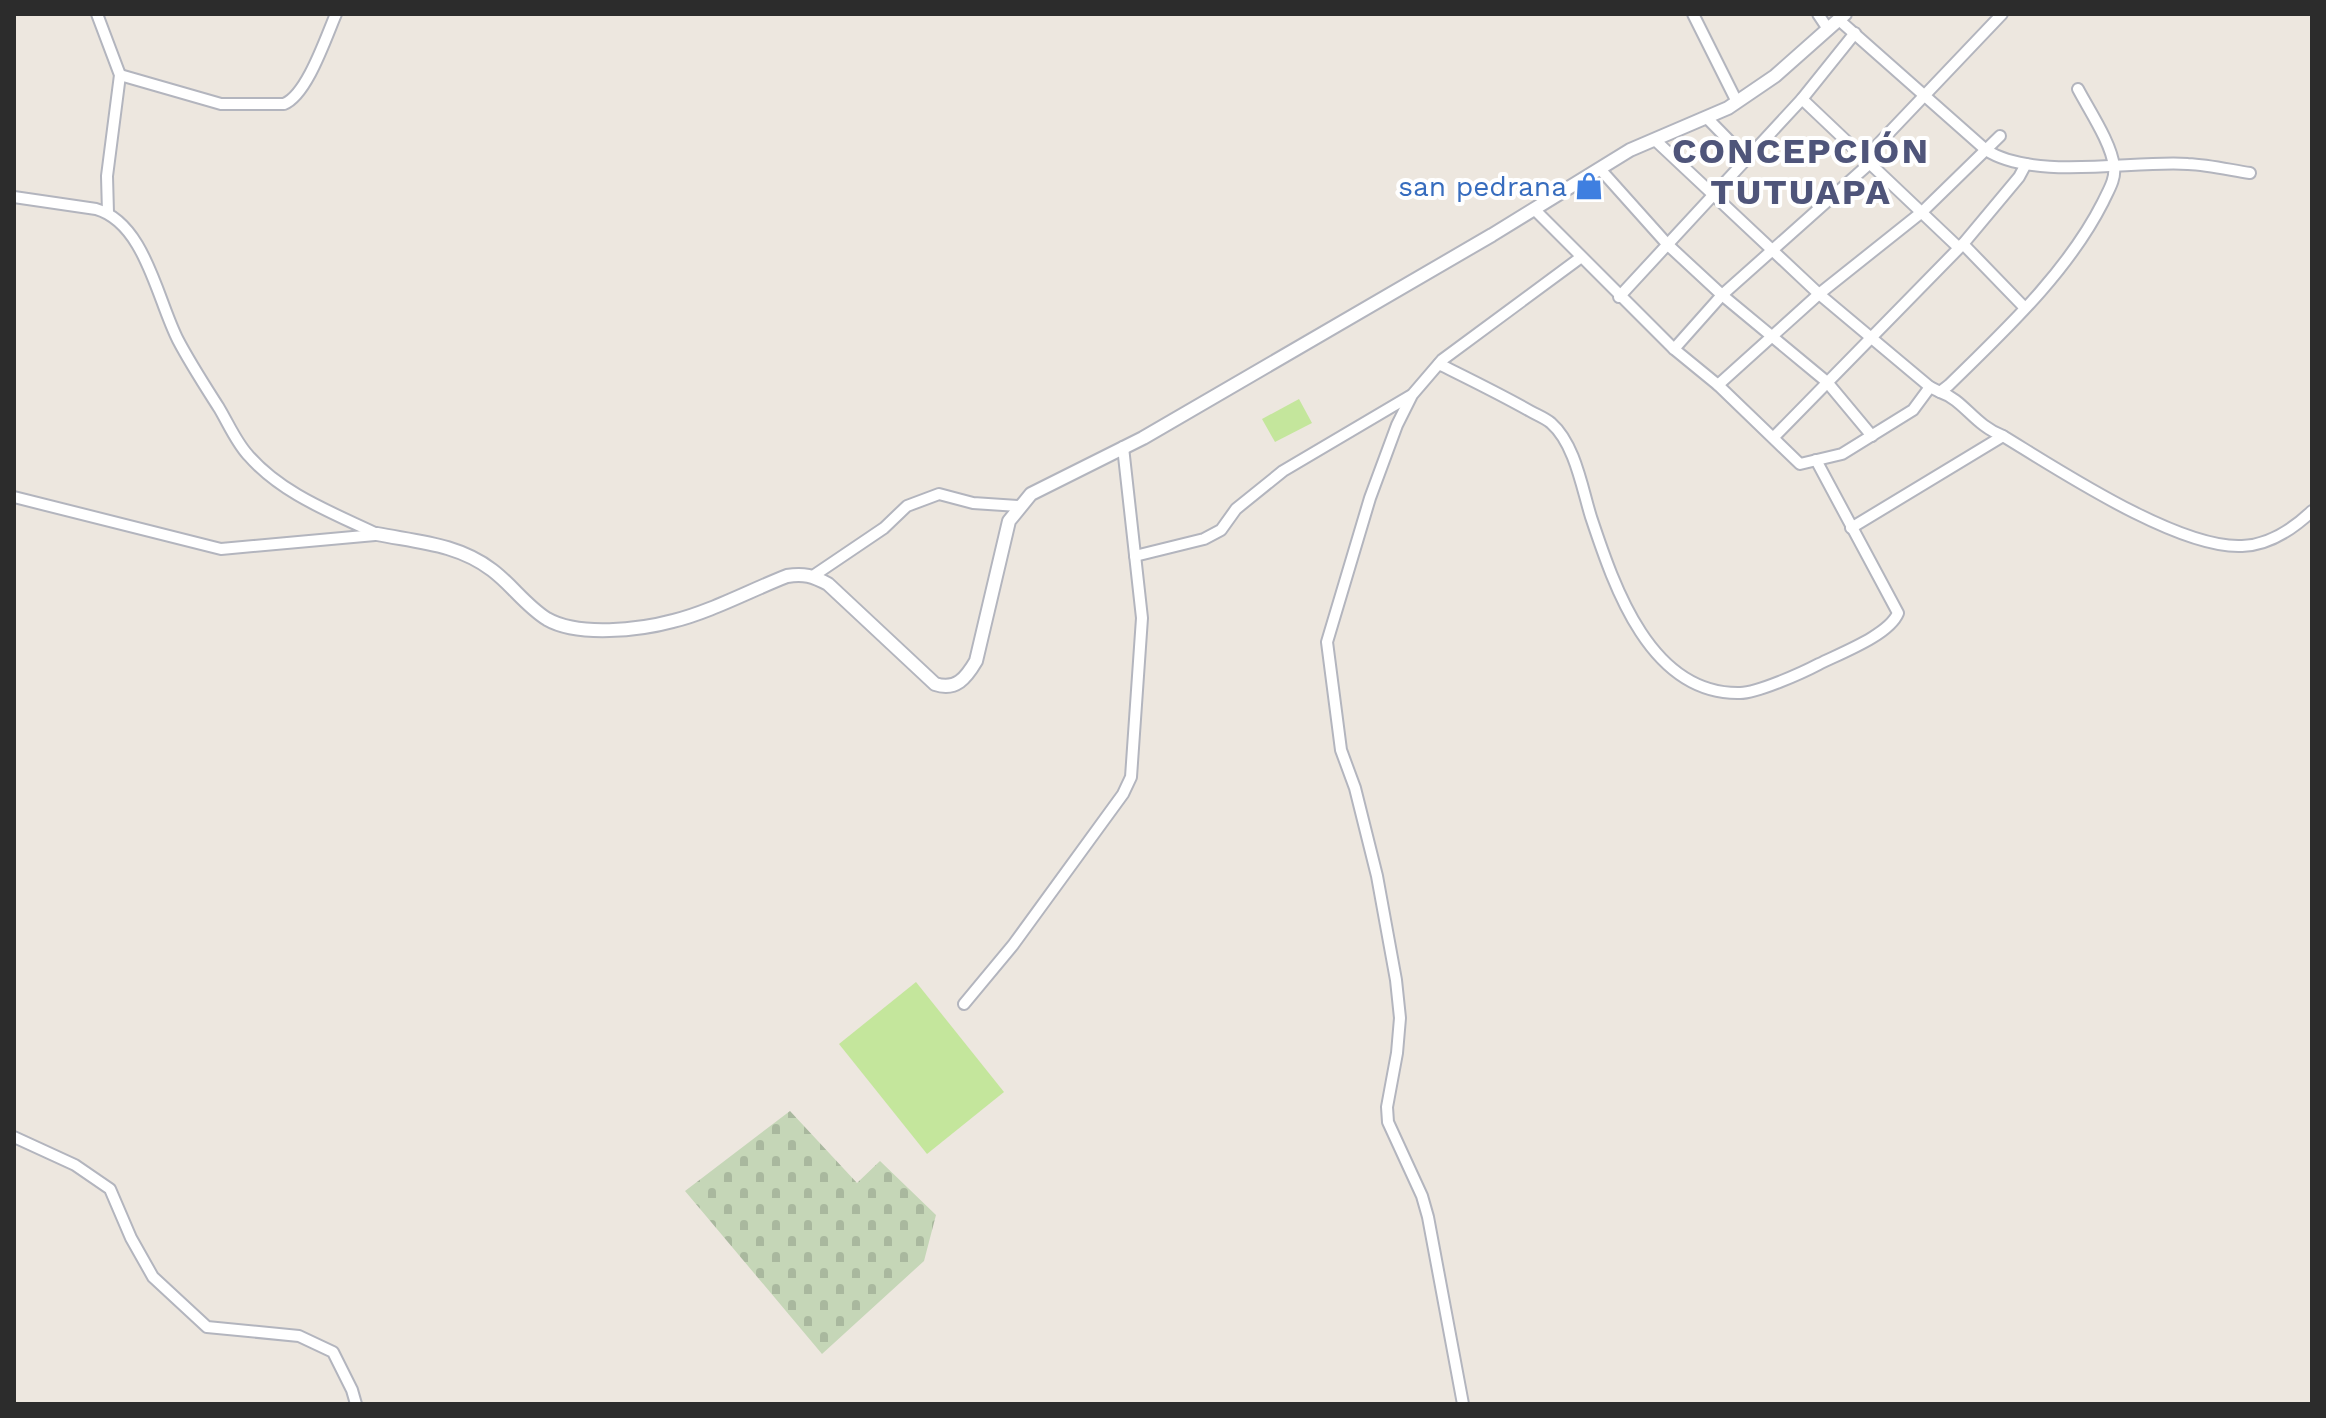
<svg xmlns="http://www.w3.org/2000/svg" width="2326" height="1418" font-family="'Work Sans',sans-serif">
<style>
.cemetery{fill:url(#cemetery-stones)}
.pitch{fill:#c4e69c}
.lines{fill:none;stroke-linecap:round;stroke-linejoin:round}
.minor-casing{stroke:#b3b5be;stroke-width:14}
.tertiary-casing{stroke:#b3b5be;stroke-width:16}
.minor{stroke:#fff;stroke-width:10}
.tertiary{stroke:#fff;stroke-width:12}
.labels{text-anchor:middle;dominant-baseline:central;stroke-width:8;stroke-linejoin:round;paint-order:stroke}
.shop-label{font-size:28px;fill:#366cbe;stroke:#fff;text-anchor:end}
.district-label{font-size:36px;font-weight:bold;letter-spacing:2px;fill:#4f557a;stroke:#fff}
</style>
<defs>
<pattern id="cemetery-stones" width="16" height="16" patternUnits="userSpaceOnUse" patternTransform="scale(2)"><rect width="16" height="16" fill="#c5d6b7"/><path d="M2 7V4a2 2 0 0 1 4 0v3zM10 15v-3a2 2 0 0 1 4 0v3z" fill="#a9b89e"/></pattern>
</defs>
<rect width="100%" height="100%" fill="#ede7df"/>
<polygon class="cemetery" points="790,1111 857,1183 880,1161 936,1215 924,1261 822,1354 685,1191"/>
<g class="pitch">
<polygon points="1299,399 1312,423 1275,442 1262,419"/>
<polygon points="916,982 1004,1092 927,1154 839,1044"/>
</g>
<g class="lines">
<defs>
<g id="minor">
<polyline points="97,14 120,75 107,176 108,213"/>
<polyline points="1693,14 1737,102"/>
<polyline points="1818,14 1828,29"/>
<path d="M1839,20L1986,150C2034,181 2133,160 2188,164C2209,165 2230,170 2250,173"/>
<path d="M120,75L221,104H284C307,95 326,37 336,14"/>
<polyline points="1802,99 1958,247 1963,244 2024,307"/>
<polyline points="1707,118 1748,160"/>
<polyline points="1655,140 1819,294 1930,387"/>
<polyline points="1864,159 2002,14"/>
<polyline points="1600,169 1668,245 1722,295 1827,382 1872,436"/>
<path d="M14,197L96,209C145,223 157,299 178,340C190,363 205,386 219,408C228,423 236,442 248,455C282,494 331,512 377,534"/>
<path d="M1535,210L1674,349L1718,385L1800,464L1842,454L1913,410L1930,387L1940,392L1949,385C2005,330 2067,273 2103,202C2108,191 2116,179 2114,167C2112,144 2089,110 2078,89"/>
<polyline points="1619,297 1802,99 1855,33"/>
<polyline points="1674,349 1722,295 1869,164"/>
<path d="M1439,364C1469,379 1500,394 1530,411C1537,415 1545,418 1551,423C1575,444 1582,488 1591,517C1614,586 1650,695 1740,693C1757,693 1802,673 1819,664C1841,653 1889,635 1898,613L1816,460"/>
<polyline points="1718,385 1819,294 1922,212 2000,136"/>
<path d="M1940,392C1964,400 1974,425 2003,436C2059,470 2178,549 2242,546C2270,545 2293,529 2312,511"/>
<polyline points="1774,437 1963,244 2019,177 2026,164"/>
<polyline points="14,497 221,549 375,535"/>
<polyline points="1851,528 2003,436"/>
<polyline points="1135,556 1204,539 1221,530 1236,509 1283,471 1410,396"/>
<polyline points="813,576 884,528 907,506 939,494 973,503 1019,506"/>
<polyline points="964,1004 1013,945 1123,794 1131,777 1142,618 1123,447"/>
<polyline points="14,1137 75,1165 110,1189 131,1238 153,1277 207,1327 299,1336 333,1352 352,1390 356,1404"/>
<polyline points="1463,1404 1428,1217 1422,1196 1388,1122 1387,1107 1397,1053 1400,1018 1396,980 1377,876 1355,788 1341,750 1327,642 1370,498 1397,425 1412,395 1442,360 1580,258"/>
</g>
<path id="tertiary" d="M377,534C418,542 458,544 492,570C512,585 526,606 547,619C578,637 640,630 673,621C710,612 751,590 787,576C804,573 813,576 828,584L935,684C956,691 966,678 976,661L1009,521L1031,494L1143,438L1492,235L1630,150L1728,108L1775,76L1845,14"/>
</defs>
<use href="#minor" class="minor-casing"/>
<use href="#tertiary" class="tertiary-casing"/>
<use href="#minor" class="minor"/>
<use href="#tertiary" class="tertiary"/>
</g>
<defs>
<symbol id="shop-bare" viewBox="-9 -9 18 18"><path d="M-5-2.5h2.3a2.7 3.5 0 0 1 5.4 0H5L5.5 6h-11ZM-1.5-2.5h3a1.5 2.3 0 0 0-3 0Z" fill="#3f7fe0" stroke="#fff" stroke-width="2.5" paint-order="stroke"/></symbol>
</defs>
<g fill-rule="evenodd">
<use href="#shop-bare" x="1569" y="166" width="40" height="40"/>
</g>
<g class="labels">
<g class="shop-label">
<text x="1567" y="186">san pedrana</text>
</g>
<g class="district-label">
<text x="1801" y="151">CONCEPCIÓN<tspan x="1801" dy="41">TUTUAPA</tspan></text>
</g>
</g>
<rect width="2326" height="1418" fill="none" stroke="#2c2c2c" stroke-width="32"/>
</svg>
